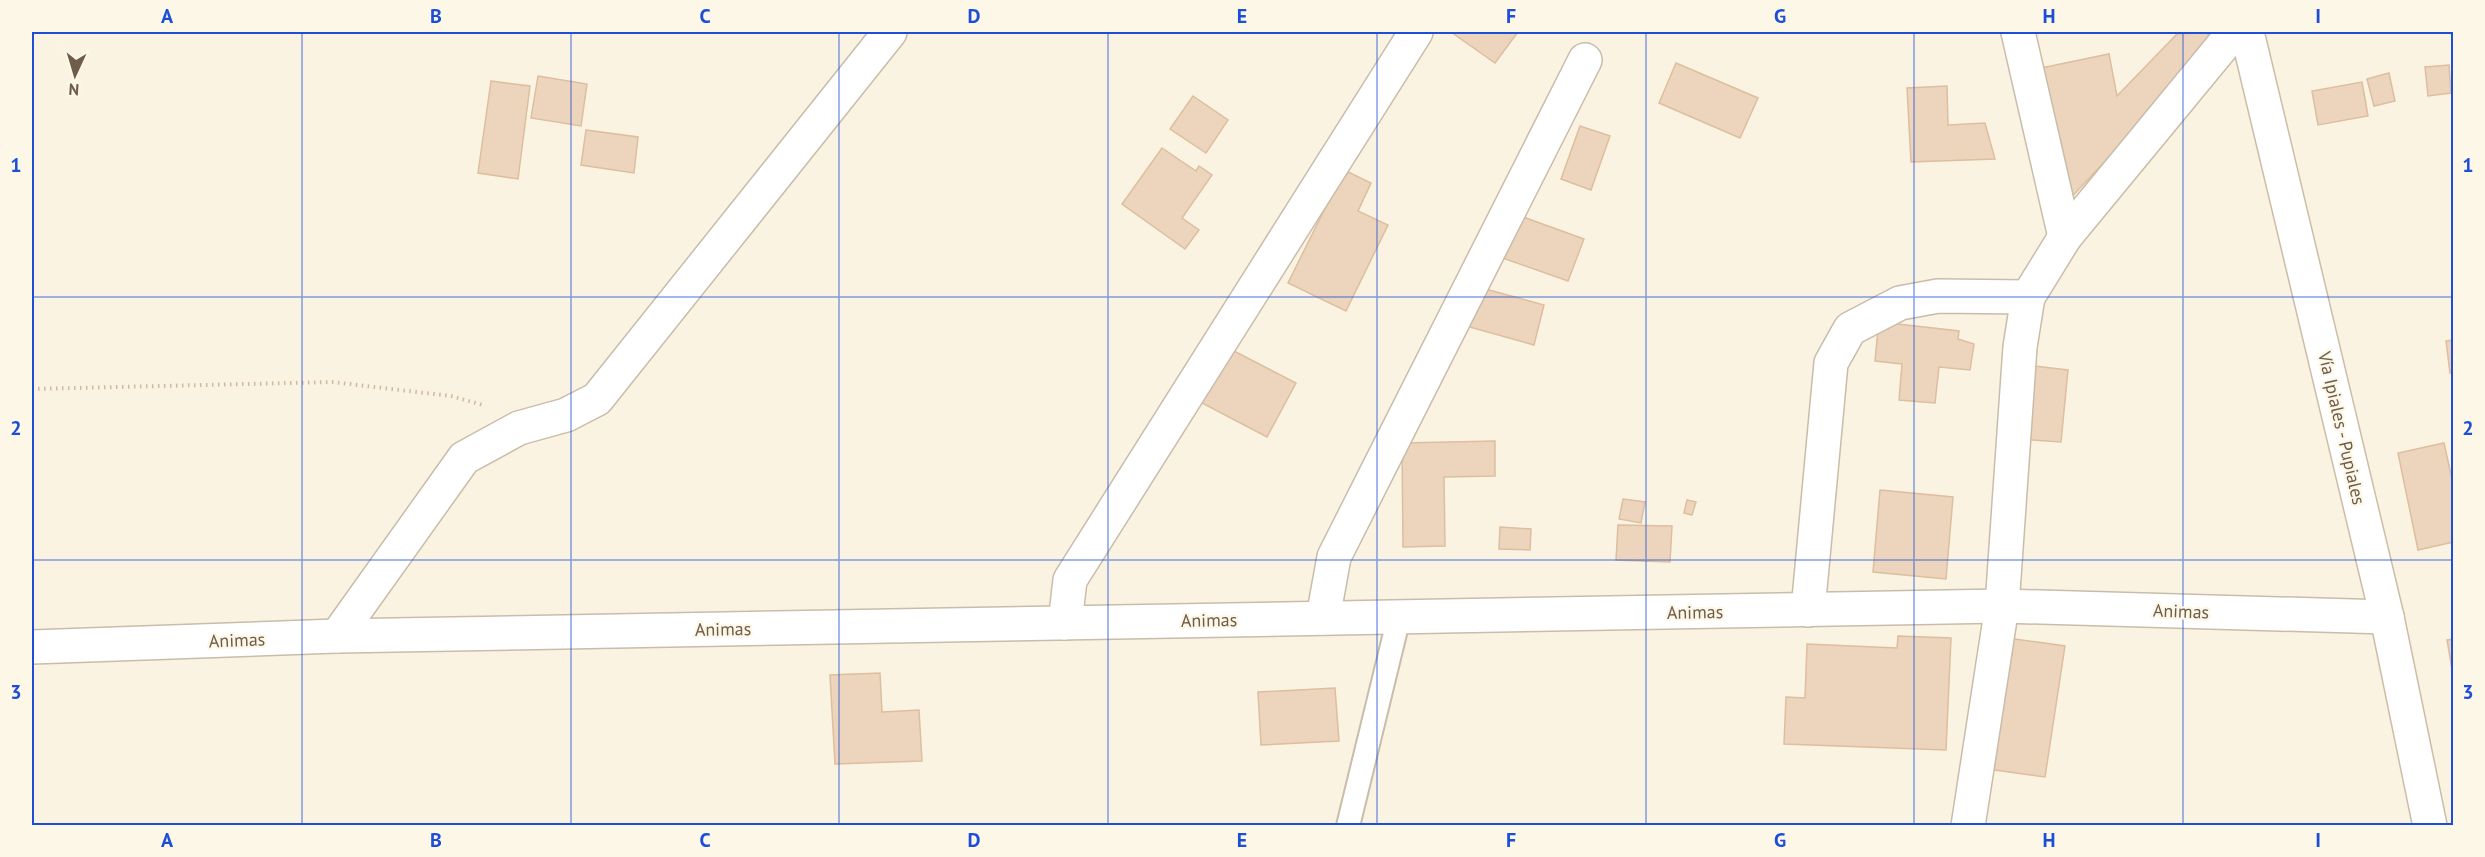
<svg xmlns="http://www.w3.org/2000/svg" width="2485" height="857" font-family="'PT Sans',sans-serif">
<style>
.building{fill:#ecd5bc;stroke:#ddbe9e;stroke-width:1.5}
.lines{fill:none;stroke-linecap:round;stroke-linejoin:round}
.service-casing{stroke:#c9bcaa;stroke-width:26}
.minor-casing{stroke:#c9bcaa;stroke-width:36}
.secondary-casing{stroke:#ccbda8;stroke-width:36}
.path{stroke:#d1b9a0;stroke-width:4;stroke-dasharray:1.5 4.5;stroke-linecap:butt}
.service{stroke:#fff;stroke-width:22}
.minor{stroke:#fff;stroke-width:33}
.secondary{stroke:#fff;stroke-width:33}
.grid{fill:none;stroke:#1d4ed8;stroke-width:1.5;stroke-opacity:0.55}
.labels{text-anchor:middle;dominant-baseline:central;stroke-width:4.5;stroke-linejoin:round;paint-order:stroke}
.street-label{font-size:18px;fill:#6f5c4b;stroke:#fdf7e7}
.neatline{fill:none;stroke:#1d4ed8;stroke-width:2}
.grid-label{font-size:20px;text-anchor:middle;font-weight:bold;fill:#1d4ed8}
</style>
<rect width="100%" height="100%" fill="#faf3e2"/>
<g class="building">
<polygon points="1451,32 1518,32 1495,63"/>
<polygon points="2208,32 2210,50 2064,205 2036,69 2109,54 2117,96 2177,34"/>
<polygon points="1676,63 1758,98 1740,138 1659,103"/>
<polygon points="2449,65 2451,93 2428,96 2425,67"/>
<polygon points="2389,73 2395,101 2374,106 2367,79"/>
<polygon points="538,76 587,84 581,126 531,118"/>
<polygon points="491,81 530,86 518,179 478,173"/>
<polygon points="2362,82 2368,116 2318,125 2312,91"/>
<polygon points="1947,86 1948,125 1985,123 1995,159 1911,162 1907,88"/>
<polygon points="1193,96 1228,120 1206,153 1170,129"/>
<polygon points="1580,126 1610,136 1591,190 1561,179"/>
<polygon points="586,130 638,137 634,173 581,165"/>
<polygon points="1162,148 1196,171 1199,166 1212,175 1182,218 1199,230 1185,249 1122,204"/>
<polygon points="1344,170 1371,183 1358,211 1388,225 1346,311 1288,283"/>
<polygon points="1512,213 1584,239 1568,281 1497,256"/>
<polygon points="1478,287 1544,305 1534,345 1466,326"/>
<polygon points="1879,319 1889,323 1959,331 1958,339 1974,344 1970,370 1939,367 1935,403 1899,400 1902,364 1875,361"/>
<polygon points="2454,340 2454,372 2450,373 2446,341"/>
<polygon points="1230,349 1296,383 1267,437 1202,403"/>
<polygon points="2026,365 2068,370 2061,442 2019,439"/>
<polygon points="1495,441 1495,476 1444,477 1445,546 1403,547 1402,443"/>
<polygon points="2444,443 2454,488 2454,542 2418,550 2398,453"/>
<polygon points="1880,490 1953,497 1946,579 1873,572"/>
<polygon points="1623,499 1645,502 1641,523 1619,519"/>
<polygon points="1687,500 1696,502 1692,515 1684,513"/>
<polygon points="1618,525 1672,526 1670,562 1616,560"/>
<polygon points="1500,527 1531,529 1530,550 1499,549"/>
<polygon points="1898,636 1951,638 1946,750 1784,744 1786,697 1805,698 1807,644 1897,648"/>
<polygon points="2001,637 2065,646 2045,777 1981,768"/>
<polygon points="2454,639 2454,681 2447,640"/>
<polygon points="880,673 882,712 919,710 922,761 835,764 830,675"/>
<polygon points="1335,688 1339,741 1261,745 1258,692"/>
</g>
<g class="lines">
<defs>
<polyline id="service" points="1348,826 1399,617"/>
<g id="minor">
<polyline points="2018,32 2065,237"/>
<polyline points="1808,610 1831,363 1850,329 1900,303 1938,296 2028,297"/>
<polyline points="1323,618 1334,557 1585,60"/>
<polyline points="1065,623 1070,580 1416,32"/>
<polyline points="337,636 464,458 519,428 566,415 597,399 890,32"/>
<polyline points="32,647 337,636 2002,606 2387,617"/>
<polyline points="1968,826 2002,606 2020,347 2028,297 2065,237 2234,32"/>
</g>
<polyline id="secondary" points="2247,32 2387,617 2430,826"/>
</defs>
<use href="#service" class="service-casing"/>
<use href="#minor" class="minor-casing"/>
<use href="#secondary" class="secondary-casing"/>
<polyline class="path" points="32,389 332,382 451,396 483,405"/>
<use href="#service" class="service"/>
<use href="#minor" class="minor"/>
<use href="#secondary" class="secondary"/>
</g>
<path class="grid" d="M302,32V826M571,32V826M839,32V826M1108,32V826M1377,32V826M1646,32V826M1914,32V826M2183,32V826M32,297H2454M32,560H2454"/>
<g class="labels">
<g class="street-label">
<text transform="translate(2342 428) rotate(77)">Vía Ipiales - Pupiales</text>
<text transform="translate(2181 611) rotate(2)">Animas</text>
<text transform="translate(1695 612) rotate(-1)">Animas</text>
<text transform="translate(1209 620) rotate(-1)">Animas</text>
<text transform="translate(723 629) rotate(-1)">Animas</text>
<text transform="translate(237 640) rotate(-2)">Animas</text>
</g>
</g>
<rect width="2485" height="857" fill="none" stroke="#fdf7e7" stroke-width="66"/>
<g transform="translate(75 75) rotate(184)" stroke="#fdf7e7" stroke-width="4.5" paint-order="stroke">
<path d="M0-4.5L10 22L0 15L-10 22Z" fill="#6f5c4b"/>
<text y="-9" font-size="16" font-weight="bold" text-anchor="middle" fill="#6f5c4b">N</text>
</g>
<rect x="33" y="33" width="2419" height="791" class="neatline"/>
<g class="grid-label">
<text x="167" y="23">A</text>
<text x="436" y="23">B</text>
<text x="705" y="23">C</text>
<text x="974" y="23">D</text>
<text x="1242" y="23">E</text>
<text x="1511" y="23">F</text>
<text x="1780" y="23">G</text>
<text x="2049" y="23">H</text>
<text x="2318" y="23">I</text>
<text x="16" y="172">1</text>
<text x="2468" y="172">1</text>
<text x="16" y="435">2</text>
<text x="2468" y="435">2</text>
<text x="16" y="699">3</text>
<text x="2468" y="699">3</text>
<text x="167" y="847">A</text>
<text x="436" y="847">B</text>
<text x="705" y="847">C</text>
<text x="974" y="847">D</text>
<text x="1242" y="847">E</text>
<text x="1511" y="847">F</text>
<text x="1780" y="847">G</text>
<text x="2049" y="847">H</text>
<text x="2318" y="847">I</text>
</g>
</svg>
